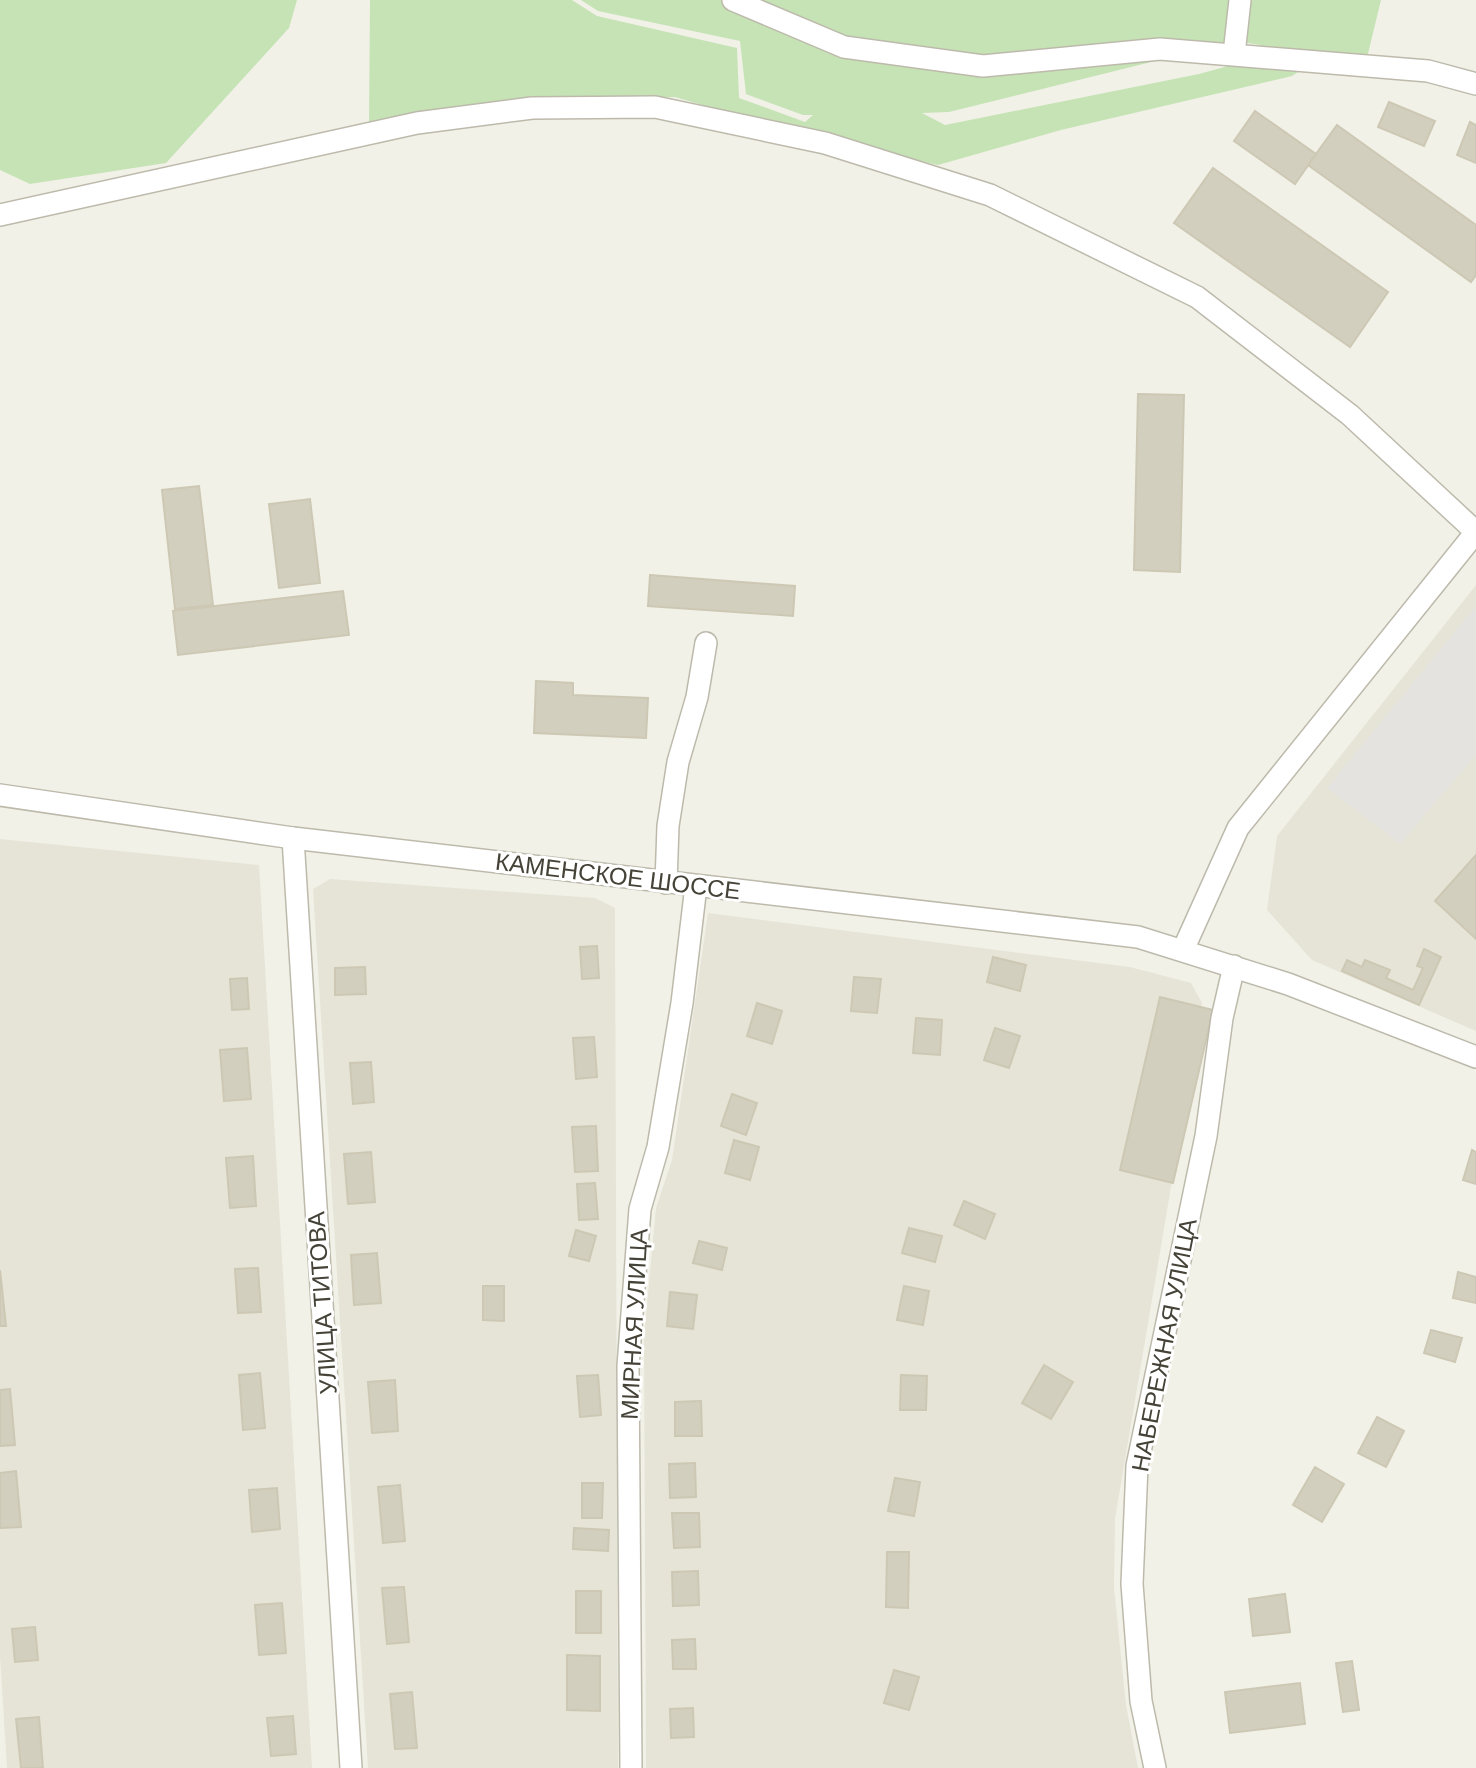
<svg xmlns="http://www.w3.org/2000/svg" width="1476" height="1768" font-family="'DM Sans',sans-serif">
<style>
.residential{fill:#e6e4d7}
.green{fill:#c5e3b5;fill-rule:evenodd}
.parking{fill:#e4e3df}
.building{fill:#d3cfbf;stroke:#cdc8b3;stroke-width:2}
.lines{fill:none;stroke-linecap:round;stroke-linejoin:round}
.minor-casing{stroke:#bdbaac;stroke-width:24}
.minor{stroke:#fff;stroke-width:21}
.labels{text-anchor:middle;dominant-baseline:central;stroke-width:6;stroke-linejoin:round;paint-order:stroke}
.street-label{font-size:24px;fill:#454237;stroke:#fff}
</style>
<rect width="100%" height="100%" fill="#f2f1e8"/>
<g class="residential">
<polygon points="1476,585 1476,1031 1312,960 1267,910 1277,836"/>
<polygon points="0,839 259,865 312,1768 7,1768 0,1656"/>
<polygon points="330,879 595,898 615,908 618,1768 368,1768 313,889"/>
<polygon points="708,913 1130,967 1191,983 1202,1003 1115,1519 1114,1588 1126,1705 1138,1768 646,1768 644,1338 656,1208 672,1160"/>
</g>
<g class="green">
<polygon points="0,0 297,0 289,28 166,163 30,184 0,170"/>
<path d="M370,0H572L597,16L737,48L739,98L805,122L813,115H803L746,94L740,41L598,11L581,0H1381L1366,62L1325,55L1292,76L1061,130L938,165L816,138L675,97L513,102L369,124ZM1236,41L1260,45L1261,57L1199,74L945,125L922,113L949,112Z"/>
</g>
<polygon class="parking" points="1476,606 1476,755 1400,844 1327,788"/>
<g class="building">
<polygon points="1389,102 1435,121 1424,146 1378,127"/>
<polygon points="1255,111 1316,154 1295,184 1234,141"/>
<polygon points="1470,122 1476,125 1476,163 1457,155"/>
<polygon points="1337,125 1476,225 1476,275 1471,282 1308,165"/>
<polygon points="1213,168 1388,292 1350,347 1174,223"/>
<polygon points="1138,394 1184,395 1180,572 1134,570"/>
<polygon points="199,486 213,605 175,609 162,490"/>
<polygon points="310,499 320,583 279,588 269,504"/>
<polygon points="650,575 795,586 793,616 648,606"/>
<polygon points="343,591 349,635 178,655 173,611"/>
<polygon points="536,681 573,683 573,695 648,698 646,738 534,733"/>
<polygon points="1476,855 1476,939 1435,901"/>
<polygon points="597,946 599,978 582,979 580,947"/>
<polygon points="1424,949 1441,957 1419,1005 1342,971 1347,960 1362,967 1365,960 1390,970 1386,978 1413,990 1423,968 1417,966"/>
<polygon points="993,957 1026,965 1020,991 987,982"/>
<polygon points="365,967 366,994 335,995 335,968"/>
<polygon points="854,977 881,979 877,1013 851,1011"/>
<polygon points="247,978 249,1009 232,1010 230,979"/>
<polygon points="1160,997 1213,1010 1173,1183 1120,1170"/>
<polygon points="757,1003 782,1011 772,1044 747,1036"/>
<polygon points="916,1018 942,1020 940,1055 913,1053"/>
<polygon points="995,1028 1020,1036 1009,1068 984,1060"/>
<polygon points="594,1037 597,1077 576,1079 573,1038"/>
<polygon points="247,1048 251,1099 224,1101 220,1050"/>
<polygon points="371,1062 374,1102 353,1104 350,1063"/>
<polygon points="732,1094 757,1103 746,1135 721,1126"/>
<polygon points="596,1126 598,1171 575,1172 572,1127"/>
<polygon points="734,1140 759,1147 750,1180 725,1173"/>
<polygon points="1472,1150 1476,1152 1476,1184 1463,1180"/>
<polygon points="371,1152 375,1202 348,1204 344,1154"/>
<polygon points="253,1156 256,1206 230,1208 226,1158"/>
<polygon points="595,1183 598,1219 579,1220 577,1184"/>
<polygon points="964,1201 995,1214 985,1239 954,1225"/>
<polygon points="909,1228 942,1236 935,1262 902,1253"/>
<polygon points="576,1230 596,1236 589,1261 569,1256"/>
<polygon points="699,1241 727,1248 722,1270 693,1263"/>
<polygon points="377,1253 381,1303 354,1305 351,1255"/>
<polygon points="258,1268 261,1312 238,1313 235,1269"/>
<polygon points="0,1270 6,1326 0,1326"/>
<polygon points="1458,1272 1476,1277 1476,1303 1453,1298"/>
<polygon points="483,1286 504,1286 504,1321 483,1320"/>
<polygon points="904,1286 929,1291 923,1325 897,1320"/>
<polygon points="670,1292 697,1295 693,1329 667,1326"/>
<polygon points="1431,1330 1462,1338 1455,1362 1424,1353"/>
<polygon points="1044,1365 1073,1382 1051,1419 1022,1403"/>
<polygon points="260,1373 265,1428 243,1430 239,1375"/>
<polygon points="598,1375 601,1415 580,1417 577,1376"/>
<polygon points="901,1375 927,1376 926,1410 900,1410"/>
<polygon points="395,1380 398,1431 372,1433 368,1382"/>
<polygon points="10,1389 15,1445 0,1446 0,1390"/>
<polygon points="701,1401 702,1436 675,1436 675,1402"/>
<polygon points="1377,1417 1404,1431 1386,1467 1358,1453"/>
<polygon points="695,1463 696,1497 670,1498 669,1464"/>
<polygon points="1315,1467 1344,1484 1322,1522 1293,1505"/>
<polygon points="16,1471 21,1527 0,1528 0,1473"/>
<polygon points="895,1478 920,1482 914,1516 888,1511"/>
<polygon points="582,1483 603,1483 602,1518 582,1518"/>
<polygon points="400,1485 405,1541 383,1543 378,1487"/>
<polygon points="277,1488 280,1529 252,1532 249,1490"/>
<polygon points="672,1513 699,1513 700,1547 674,1548"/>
<polygon points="574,1528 609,1530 608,1551 573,1549"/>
<polygon points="887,1552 909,1552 908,1608 886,1607"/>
<polygon points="698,1571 699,1605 673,1606 672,1572"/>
<polygon points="404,1587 409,1642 387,1644 382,1588"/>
<rect x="576" y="1591" width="25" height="42"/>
<polygon points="1285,1594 1290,1632 1253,1636 1249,1599"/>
<polygon points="282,1603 286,1653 259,1655 255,1605"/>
<polygon points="35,1627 38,1660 15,1662 12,1629"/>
<polygon points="695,1639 696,1669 673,1669 672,1640"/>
<polygon points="567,1655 600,1656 600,1711 567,1710"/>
<polygon points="1352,1661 1359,1710 1343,1712 1336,1663"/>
<polygon points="894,1670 919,1677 909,1710 884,1703"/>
<polygon points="1300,1683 1305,1724 1230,1733 1225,1692"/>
<polygon points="412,1692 417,1748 395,1749 390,1694"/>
<polygon points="693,1708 694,1737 671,1738 670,1709"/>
<polygon points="293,1716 296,1754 271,1756 267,1718"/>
<polygon points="39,1717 43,1768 21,1768 16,1719"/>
</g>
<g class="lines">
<defs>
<g id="minor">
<polyline points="733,0 844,47 983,66 1160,49 1428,71 1476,84"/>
<polyline points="1234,54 1240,0"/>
<polyline points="0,215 417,123 532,108 655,107 825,143 990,195 1197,297 1350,415 1476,532"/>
<polyline points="0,795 293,838 1138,937 1288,984 1476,1057"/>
<polyline points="293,838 351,1768"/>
<polyline points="666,883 668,826 678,762 697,697 706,643"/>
<polyline points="1183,950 1238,828 1476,532"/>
<polyline points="631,1768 628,1366 640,1209 658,1147 682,1003 696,886"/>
<polyline points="1155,1768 1141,1701 1132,1584 1137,1466 1206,1136 1222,1018 1234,966"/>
</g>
</defs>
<use href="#minor" class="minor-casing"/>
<use href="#minor" class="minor"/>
</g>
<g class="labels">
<g class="street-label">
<text transform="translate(618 876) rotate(7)">КАМЕНСКОЕ ШОССЕ</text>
<text transform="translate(322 1303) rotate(-94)">УЛИЦА ТИТОВА</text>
<text transform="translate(634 1324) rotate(-87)">МИРНАЯ УЛИЦА</text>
<text transform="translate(1164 1345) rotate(-79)">НАБЕРЕЖНАЯ УЛИЦА</text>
</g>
</g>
</svg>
